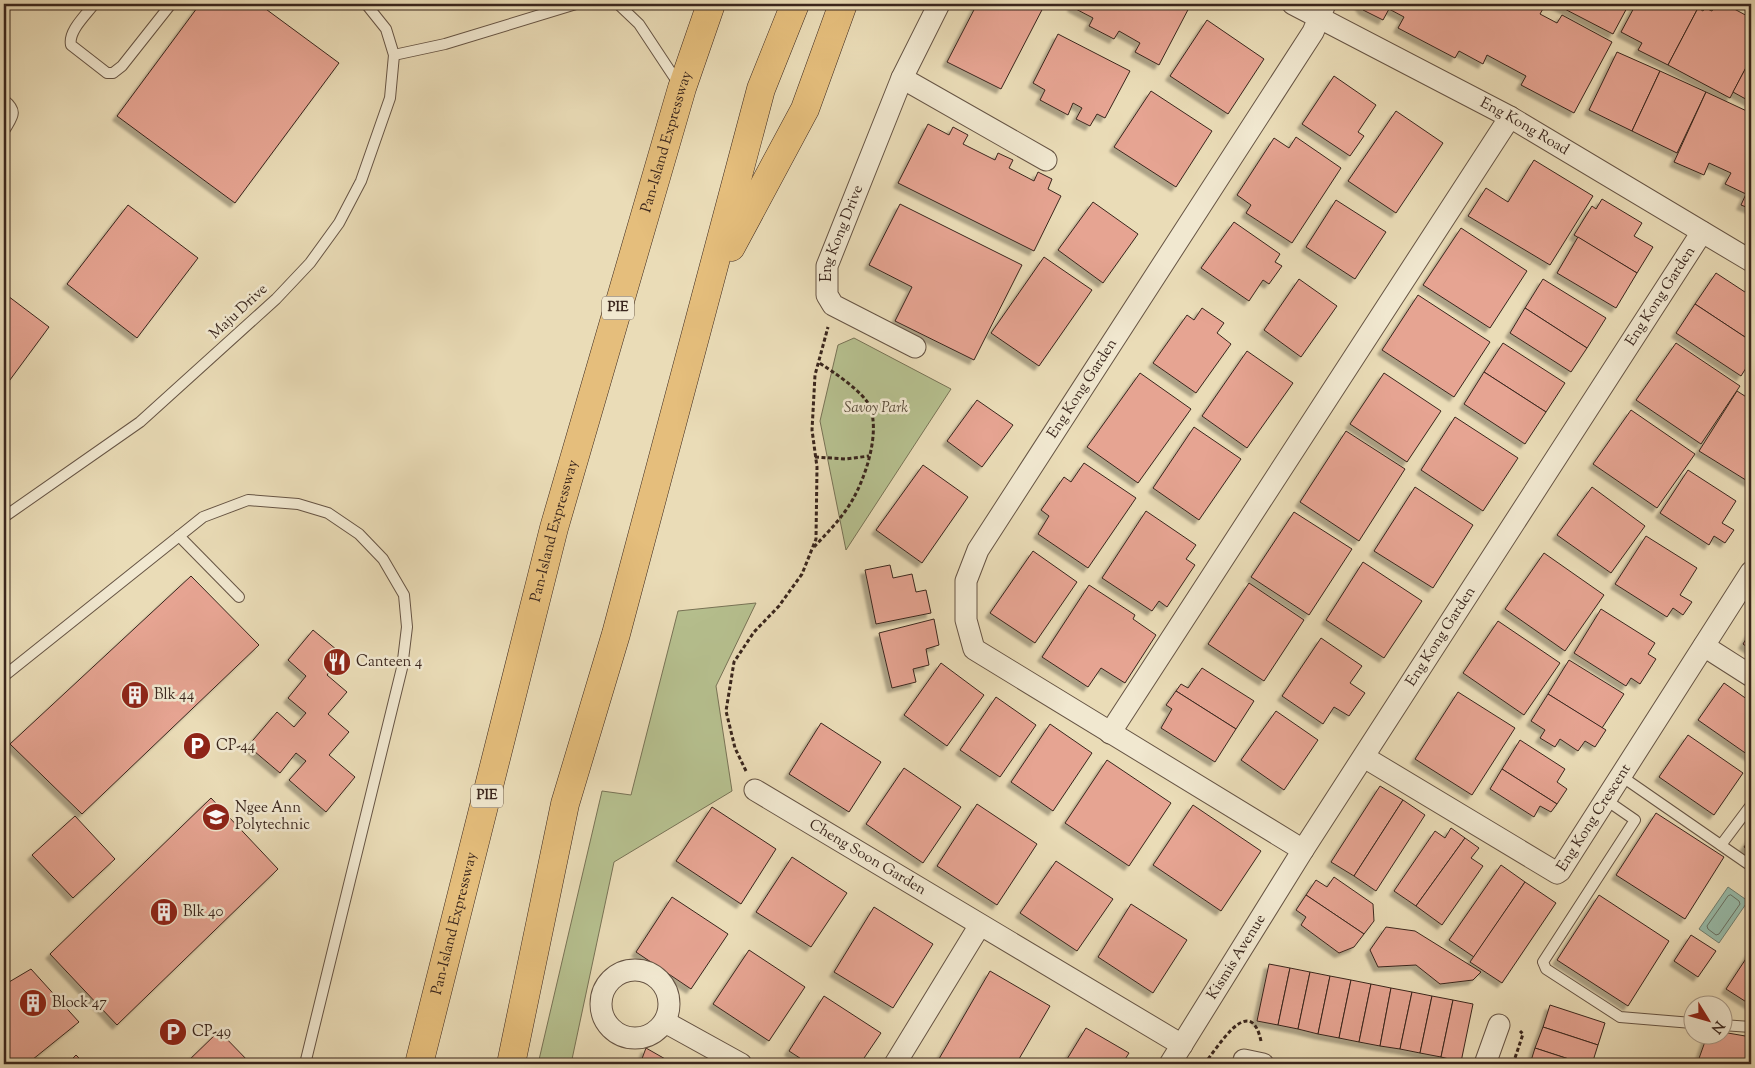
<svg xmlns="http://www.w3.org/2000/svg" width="1755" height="1068" font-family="'Sorts Mill Goudy',serif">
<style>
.green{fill:#b6c08f;stroke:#787356}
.water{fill:#98bcaa;stroke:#728072}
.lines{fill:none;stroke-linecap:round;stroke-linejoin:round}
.shore{stroke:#697164;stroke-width:1}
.building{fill:#e6a492;stroke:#3a261d;filter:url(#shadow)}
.service-casing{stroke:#665444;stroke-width:12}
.minor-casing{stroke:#665444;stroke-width:23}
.motorway-casing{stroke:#3a261d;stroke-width:29}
.path{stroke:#3a261d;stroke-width:3;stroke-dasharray:4 2.5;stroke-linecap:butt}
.service{stroke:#f1e8d0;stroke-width:10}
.minor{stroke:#f1e8d0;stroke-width:21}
.motorway{stroke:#e5be7c;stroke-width:28}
.labels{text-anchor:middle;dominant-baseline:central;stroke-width:5;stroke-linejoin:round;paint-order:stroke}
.shield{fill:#f1e8d0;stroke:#716053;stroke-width:1}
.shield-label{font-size:14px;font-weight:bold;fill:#3a261d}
.street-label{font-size:15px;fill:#3a261d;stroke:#f1e8d0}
.park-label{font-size:15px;font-style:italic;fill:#594c3a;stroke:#f1e8d0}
.poi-label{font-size:15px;fill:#3a261d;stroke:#f1e8d0;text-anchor:start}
</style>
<defs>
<filter id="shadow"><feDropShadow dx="-4.5" dy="4.5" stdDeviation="1" flood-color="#0004"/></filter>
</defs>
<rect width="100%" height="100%" fill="#eadcb7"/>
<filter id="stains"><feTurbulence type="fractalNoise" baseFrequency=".004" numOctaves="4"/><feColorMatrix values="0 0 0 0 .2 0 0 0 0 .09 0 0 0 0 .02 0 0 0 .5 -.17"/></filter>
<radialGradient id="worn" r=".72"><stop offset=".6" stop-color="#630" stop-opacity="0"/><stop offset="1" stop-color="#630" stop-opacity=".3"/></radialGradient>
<g class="green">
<polygon points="854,338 951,389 846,550 820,421 838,345"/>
<polygon points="756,603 716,686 732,791 614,862 571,1064 538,1064 602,791 631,795 678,611"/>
</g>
<polygon class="water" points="1728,887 1748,901 1719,943 1699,929"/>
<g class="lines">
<polygon class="shore" points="1731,895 1739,901 1740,904 1719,934 1716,935 1708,929 1707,926 1728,896"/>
</g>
<g class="building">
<polygon points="200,4 259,4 339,63 235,203 117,116"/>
<polygon points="977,4 1045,4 1001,89 947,62"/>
<polygon points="1073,4 1191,4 1159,65 1135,52 1140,43 1119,31 1114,39 1089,26 1093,18 1072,7"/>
<polygon points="1359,4 1537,4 1544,7 1540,14 1557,23 1562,15 1612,42 1574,113 1521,85 1526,76 1487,55 1483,64 1459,51 1455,58 1398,28 1404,17 1389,9 1383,20 1363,10"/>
<polygon points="1555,4 1629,4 1613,34"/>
<polygon points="1636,4 1691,4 1698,8 1668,65 1638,50 1642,43 1621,32"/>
<polygon points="1716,4 1725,4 1751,18 1751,58 1730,98 1668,65 1698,8 1703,11 1705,8 1712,11"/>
<polygon points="1207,20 1264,59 1228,114 1170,76"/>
<polygon points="1058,34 1130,71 1105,118 1097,114 1090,126 1076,119 1082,108 1073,103 1068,115 1040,100 1045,90 1033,83"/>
<polygon points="1617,52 1660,71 1632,131 1589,110"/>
<polygon points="1751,58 1751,102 1733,92"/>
<polygon points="1660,71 1706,92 1677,153 1632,131"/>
<polygon points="1334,76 1376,105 1358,132 1364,136 1350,156 1302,124"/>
<polygon points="1151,91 1212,131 1176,187 1114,147"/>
<polygon points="1706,92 1751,113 1751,209 1741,205 1746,194 1725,184 1731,173 1709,163 1704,175 1674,162"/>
<polygon points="1396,111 1443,143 1396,213 1348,181"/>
<polygon points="928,124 949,135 953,127 968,135 963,144 995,160 998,153 1013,160 1009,168 1034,181 1038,172 1052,179 1048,189 1061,196 1034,251 898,183"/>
<polygon points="1296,137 1341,168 1292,243 1246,213 1251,205 1237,195 1274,138 1289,148"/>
<polygon points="1534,160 1593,196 1550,265 1468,216 1486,188 1508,202"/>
<polygon points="1602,199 1642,223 1634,236 1653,247 1637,273 1574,235 1592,206 1596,209"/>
<polygon points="1336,200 1386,232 1355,279 1306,247"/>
<polygon points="1093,202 1138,234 1103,283 1058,250"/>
<polygon points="900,204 1022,265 974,360 895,321 912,287 869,265"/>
<polygon points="128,205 198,258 137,338 67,284"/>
<polygon points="1234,222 1280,254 1275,262 1282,266 1269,284 1263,280 1249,301 1201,268"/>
<polygon points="1461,228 1527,271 1490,328 1423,285"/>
<polygon points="1578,237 1637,273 1616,308 1557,273"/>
<polygon points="1044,257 1092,290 1039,366 991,333"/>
<polygon points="1716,273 1751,296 1751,341 1695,304"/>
<polygon points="1299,279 1337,306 1301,357 1264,330"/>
<polygon points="1543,279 1606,318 1587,348 1525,308"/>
<polygon points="4,293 49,327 4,388"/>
<polygon points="1418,295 1490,342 1454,397 1382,350"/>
<polygon points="1695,304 1751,341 1751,360 1741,376 1676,333"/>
<polygon points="1202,308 1224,323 1217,333 1231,344 1196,393 1153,363 1187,315 1194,320"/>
<polygon points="1525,308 1587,348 1571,372 1510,333"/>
<polygon points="1503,343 1565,383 1546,412 1484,372"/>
<polygon points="1676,343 1740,386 1701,444 1636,400"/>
<polygon points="1247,351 1293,383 1247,448 1202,416"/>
<polygon points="1484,372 1546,412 1525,444 1464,404"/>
<polygon points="1140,373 1191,409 1138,483 1087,447"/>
<polygon points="1384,373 1441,411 1407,462 1350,424"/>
<polygon points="1737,391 1751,400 1751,478 1749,482 1699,451"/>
<polygon points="977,400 1013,425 982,467 947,441"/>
<polygon points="1631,410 1695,454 1657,508 1593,464"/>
<polygon points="1455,417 1518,458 1483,511 1421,470"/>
<polygon points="1194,427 1241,459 1199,520 1153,488"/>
<polygon points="1346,431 1405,469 1359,541 1300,502"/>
<polygon points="1084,463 1136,498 1088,568 1038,534 1049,516 1041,510 1064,477 1071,482"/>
<polygon points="923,465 968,497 922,563 876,530"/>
<polygon points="1688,470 1736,501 1722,523 1734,530 1725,543 1714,536 1709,545 1660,513"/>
<polygon points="1415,487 1473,525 1433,588 1374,551"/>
<polygon points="1592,487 1645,526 1611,573 1557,535"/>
<polygon points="1146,511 1196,545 1186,559 1195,565 1167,607 1159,601 1152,611 1102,578"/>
<polygon points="1294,512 1352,549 1309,615 1251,577"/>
<polygon points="1646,536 1697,568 1680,595 1692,602 1683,615 1673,608 1667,617 1615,584"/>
<polygon points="1033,551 1077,582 1035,643 990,613"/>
<polygon points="1544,553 1604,595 1565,651 1505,609"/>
<polygon points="1363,562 1422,601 1384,658 1326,620"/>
<polygon points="890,565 893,578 912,574 916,592 926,590 931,613 876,624 865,570"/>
<polygon points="191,576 259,645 82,814 10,744"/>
<polygon points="1249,583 1304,620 1264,681 1208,644"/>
<polygon points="1089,585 1135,615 1133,619 1156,635 1125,683 1101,668 1088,687 1042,657"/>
<polygon points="1601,609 1655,643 1648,654 1656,659 1640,684 1631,678 1626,686 1574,653"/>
<polygon points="934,619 939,645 926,649 929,665 913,669 916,682 892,688 879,633"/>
<polygon points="1498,621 1560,663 1524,715 1463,673"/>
<polygon points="313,630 343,655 327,675 347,692 328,714 349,732 329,755 355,777 326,812 289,780 306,761 296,753 280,773 248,746 277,712 294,727 306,713 288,698 306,676 288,660"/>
<polygon points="1751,631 1751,650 1743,644"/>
<polygon points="1321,638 1362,666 1350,683 1365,693 1349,716 1334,707 1323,724 1282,696"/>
<polygon points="1569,660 1624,694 1602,728 1548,694"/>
<polygon points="941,663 984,695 947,746 904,715"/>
<polygon points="1202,668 1254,701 1236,729 1176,691 1181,684 1188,688"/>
<polygon points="1724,683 1751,702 1751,757 1698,720"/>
<polygon points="1176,691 1236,729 1215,762 1161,728 1172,709 1166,705"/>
<polygon points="1458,692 1515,728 1472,795 1415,759"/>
<polygon points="1548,694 1606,730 1595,747 1585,741 1578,751 1560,739 1555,747 1540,738 1545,730 1531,721"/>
<polygon points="996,697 1036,725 1000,777 960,750"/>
<polygon points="1276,711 1318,740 1284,790 1241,760"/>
<polygon points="821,723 881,762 849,812 789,774"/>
<polygon points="1050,724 1092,753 1053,811 1011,782"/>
<polygon points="1688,735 1743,773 1714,815 1659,777"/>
<polygon points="1520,740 1565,769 1557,782 1567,789 1557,804 1502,769"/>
<polygon points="1107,760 1171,803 1129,866 1065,823"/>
<polygon points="904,768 961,807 923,863 866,824"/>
<polygon points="1502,769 1557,804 1551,812 1540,806 1534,817 1490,789"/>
<polygon points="1380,786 1403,800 1354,876 1331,862"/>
<polygon points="211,798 278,869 117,1025 50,954"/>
<polygon points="1403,800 1425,815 1376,891 1354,876"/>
<polygon points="977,804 1037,844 997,905 937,866"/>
<polygon points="1193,805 1261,851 1221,911 1153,865"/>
<polygon points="712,807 776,849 741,904 676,861"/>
<polygon points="1656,813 1724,857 1685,919 1616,875"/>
<polygon points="75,816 115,859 73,898 32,855"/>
<polygon points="1451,828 1465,838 1416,906 1394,891 1435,831 1445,838"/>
<polygon points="1751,837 1751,852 1744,847"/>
<polygon points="1465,838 1479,848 1471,858 1483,866 1442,925 1416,906"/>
<polygon points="792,857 847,893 811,947 756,912"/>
<polygon points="1056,861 1113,899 1077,951 1020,913"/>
<polygon points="1501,865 1525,882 1474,957 1449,940"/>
<polygon points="1334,877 1373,904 1374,921 1364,934 1306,895 1316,880 1327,887"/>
<polygon points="1525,882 1556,903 1502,983 1470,962"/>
<polygon points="1306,895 1364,934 1354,947 1339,953 1301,925 1306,917 1296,910"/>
<polygon points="1599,895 1669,941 1628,1006 1557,960"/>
<polygon points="672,897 728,934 691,989 636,952"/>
<polygon points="1131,904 1187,940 1153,993 1098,957"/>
<polygon points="874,907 933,944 893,1008 834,972"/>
<polygon points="1386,927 1415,931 1481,972 1473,980 1440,984 1416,965 1378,967 1370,950"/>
<polygon points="1691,935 1716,951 1698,977 1674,961"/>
<polygon points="749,950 805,987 769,1041 713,1004"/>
<polygon points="1751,951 1751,1005 1726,989"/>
<polygon points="1269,964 1290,968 1278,1025 1257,1021"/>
<polygon points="1290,968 1310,972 1298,1029 1278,1025"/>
<polygon points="31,969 79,1022 27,1064 4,1063 4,985"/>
<polygon points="990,971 1050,1006 1016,1064 936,1064"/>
<polygon points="1310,972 1330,976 1318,1034 1298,1029"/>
<polygon points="1330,976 1351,980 1339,1038 1318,1034"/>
<polygon points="1351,980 1371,984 1359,1042 1339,1038"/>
<polygon points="1371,984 1391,988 1380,1046 1359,1042"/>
<polygon points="1391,988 1412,992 1400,1049 1380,1046"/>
<polygon points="1412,992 1432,996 1420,1053 1400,1049"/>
<polygon points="824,996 881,1033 860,1064 809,1064 789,1051"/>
<polygon points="1432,996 1453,1000 1441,1057 1420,1053"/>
<polygon points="1453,1000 1473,1004 1461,1062 1441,1057"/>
<polygon points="1550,1005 1605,1023 1598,1045 1543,1027"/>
<polygon points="1543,1027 1598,1045 1592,1064 1584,1064 1535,1048"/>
<polygon points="1086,1028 1129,1053 1122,1064 1064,1064"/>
<polygon points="219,1031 251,1064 185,1064"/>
<polygon points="1722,1032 1751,1037 1751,1064 1697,1064 1707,1036 1722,1036"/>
<polygon points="646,1048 674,1064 640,1064"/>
<polygon points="1535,1048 1584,1064 1530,1064"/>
<polygon points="76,1055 85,1064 67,1064"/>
<rect x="4" y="1061" width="19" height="3"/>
</g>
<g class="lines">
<defs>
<g id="service">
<path d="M94,4C86,15 68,31 71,45L107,73H113L122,66L171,4"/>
<polyline points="618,4 639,24 680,86"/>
<polyline points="394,55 445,44 576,4"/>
<path d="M4,100C19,112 12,117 4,131"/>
<polyline points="4,517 140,422 276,299 310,263 339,223 361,181 390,98 394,55 386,29 366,4"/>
<polyline points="179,536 239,597"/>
<polyline points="4,676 203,517 248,500 298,504 328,513 359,534 383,559 404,595 407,627 402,668 305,1064"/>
<polyline points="1621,776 1751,866"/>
<polyline points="1606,800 1635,820 1543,962 1546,969 1620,1017 1692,1023"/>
<polyline points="1721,845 1751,805"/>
<polyline points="1722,1025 1751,1027"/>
</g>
<g id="minor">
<path id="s1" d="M1293,4L1510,117L1751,261"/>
<polyline points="902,78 1046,160"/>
<path id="s2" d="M915,347L833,305L827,295V266L902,78L939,4"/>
<polyline points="1704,646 1751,676"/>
<polyline points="1110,733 1510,117"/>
<path id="s3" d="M1364,757L1557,873L1560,871L1751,572"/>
<path id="s4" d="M755,790L1182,1045"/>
<path id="s5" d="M1303,850L974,649L966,620V581L978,550L1313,32L1325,4"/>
<circle cx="635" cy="1004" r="34"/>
<polyline points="665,1022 741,1064"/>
<polyline points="1244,1060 1263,1064"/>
<polyline points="895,1064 980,925"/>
<path id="s6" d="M1170,1064L1303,850L1702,232"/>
<polyline points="1485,1064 1499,1025"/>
</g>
<g id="motorway">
<polyline points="731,247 805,109 843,4"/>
<path id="s7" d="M419,1064L554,528L682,88L711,4"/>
<polyline points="511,1064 565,804 616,634 761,89 795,4"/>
</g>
</defs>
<use href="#service" class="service-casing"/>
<use href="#minor" class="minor-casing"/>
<use href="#motorway" class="motorway-casing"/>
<g class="path">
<polyline points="815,457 846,459 869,456"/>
<path d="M814,547C828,532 843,517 853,499C866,476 880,433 870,407C864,392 832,371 818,362"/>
<polyline points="746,771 735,748 726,711 734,662 754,632 779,606 802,574 816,539 817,467 812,430 815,375 828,327"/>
<path d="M1204,1064C1216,1051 1250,990 1261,1041"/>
<polyline points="1513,1064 1523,1034 1520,1031"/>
</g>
<use href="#service" class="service"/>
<use href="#minor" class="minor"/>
<use href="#motorway" class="motorway"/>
</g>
<defs>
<symbol id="restaurant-disc" viewBox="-11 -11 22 22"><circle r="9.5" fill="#8f2418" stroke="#f1e8d0"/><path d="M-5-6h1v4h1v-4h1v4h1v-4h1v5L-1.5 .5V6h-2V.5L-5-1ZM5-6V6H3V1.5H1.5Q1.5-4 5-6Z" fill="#fff"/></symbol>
<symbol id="building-disc" viewBox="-11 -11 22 22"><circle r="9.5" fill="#8f2418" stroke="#f1e8d0"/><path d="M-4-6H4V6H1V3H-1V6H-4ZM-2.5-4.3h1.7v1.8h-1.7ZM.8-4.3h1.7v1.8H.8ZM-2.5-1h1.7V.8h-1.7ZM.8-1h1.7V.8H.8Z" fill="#fff"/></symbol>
<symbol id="parking-disc" viewBox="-11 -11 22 22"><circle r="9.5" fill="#8f2418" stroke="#f1e8d0"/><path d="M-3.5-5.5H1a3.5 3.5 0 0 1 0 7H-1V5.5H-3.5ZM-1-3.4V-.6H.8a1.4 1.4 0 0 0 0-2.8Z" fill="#fff"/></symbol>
<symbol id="university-disc" viewBox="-11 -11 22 22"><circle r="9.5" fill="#8f2418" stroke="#f1e8d0"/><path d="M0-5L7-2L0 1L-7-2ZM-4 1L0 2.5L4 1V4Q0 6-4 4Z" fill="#fff"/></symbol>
</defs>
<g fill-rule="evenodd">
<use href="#restaurant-disc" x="321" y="646" width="32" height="32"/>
<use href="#building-disc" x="119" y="679" width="32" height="32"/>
<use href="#parking-disc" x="181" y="730" width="32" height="32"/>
<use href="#university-disc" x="200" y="801" width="32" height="32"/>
<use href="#building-disc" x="148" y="896" width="32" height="32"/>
<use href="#building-disc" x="17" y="987" width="32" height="32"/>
<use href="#parking-disc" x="157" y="1016" width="32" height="32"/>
</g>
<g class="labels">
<g class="shield">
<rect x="602" y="296.5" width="32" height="23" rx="4"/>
<rect x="471" y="784.5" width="32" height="23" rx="4"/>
</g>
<g class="shield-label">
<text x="618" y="308">PIE</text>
<text x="487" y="796">PIE</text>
</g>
<g class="street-label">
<text stroke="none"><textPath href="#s1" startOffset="262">Eng Kong Road</textPath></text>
<text stroke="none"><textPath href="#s7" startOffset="955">Pan-Island Expressway</textPath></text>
<text stroke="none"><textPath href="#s2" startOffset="168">Eng Kong Drive</textPath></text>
<text stroke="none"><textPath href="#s6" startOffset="911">Eng Kong Garden</textPath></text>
<text transform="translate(239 312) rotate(-43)">Maju Drive</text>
<text stroke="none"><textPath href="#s5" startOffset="680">Eng Kong Garden</textPath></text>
<text stroke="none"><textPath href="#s7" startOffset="550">Pan-Island Expressway</textPath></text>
<text stroke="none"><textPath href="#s6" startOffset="506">Eng Kong Garden</textPath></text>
<text stroke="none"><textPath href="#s3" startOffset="292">Eng Kong Crescent</textPath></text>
<text stroke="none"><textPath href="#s4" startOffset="131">Cheng Soon Garden</textPath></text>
<text stroke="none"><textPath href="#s7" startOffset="145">Pan-Island Expressway</textPath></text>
<text stroke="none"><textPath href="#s6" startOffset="126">Kismis Avenue</textPath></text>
</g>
<g class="park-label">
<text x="876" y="408">Savoy Park</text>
</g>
<g class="poi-label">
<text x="356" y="662">Canteen 4</text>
<text x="154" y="695">Blk 44</text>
<text x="216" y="746">CP-44</text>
<text x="235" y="808">Ngee Ann<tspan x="235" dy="17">Polytechnic</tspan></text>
<text x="183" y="912">Blk 40</text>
<text x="52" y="1003">Block 47</text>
<text x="192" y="1032">CP-49</text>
</g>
</g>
<rect width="1755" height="1068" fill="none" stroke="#eadcb7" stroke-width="20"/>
<rect x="5" y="5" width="1745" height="1058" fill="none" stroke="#3a261d" stroke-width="2.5"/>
<rect x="10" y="10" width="1735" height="1048" fill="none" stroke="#3a261d"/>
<g transform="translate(1708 1020) rotate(127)"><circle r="24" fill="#f1e8d0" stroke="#a89a88"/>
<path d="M0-4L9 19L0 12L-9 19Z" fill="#8f2418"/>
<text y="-8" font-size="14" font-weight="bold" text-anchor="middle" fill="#3a261d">N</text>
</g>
<rect width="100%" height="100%" filter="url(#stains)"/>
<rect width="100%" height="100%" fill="url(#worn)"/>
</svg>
